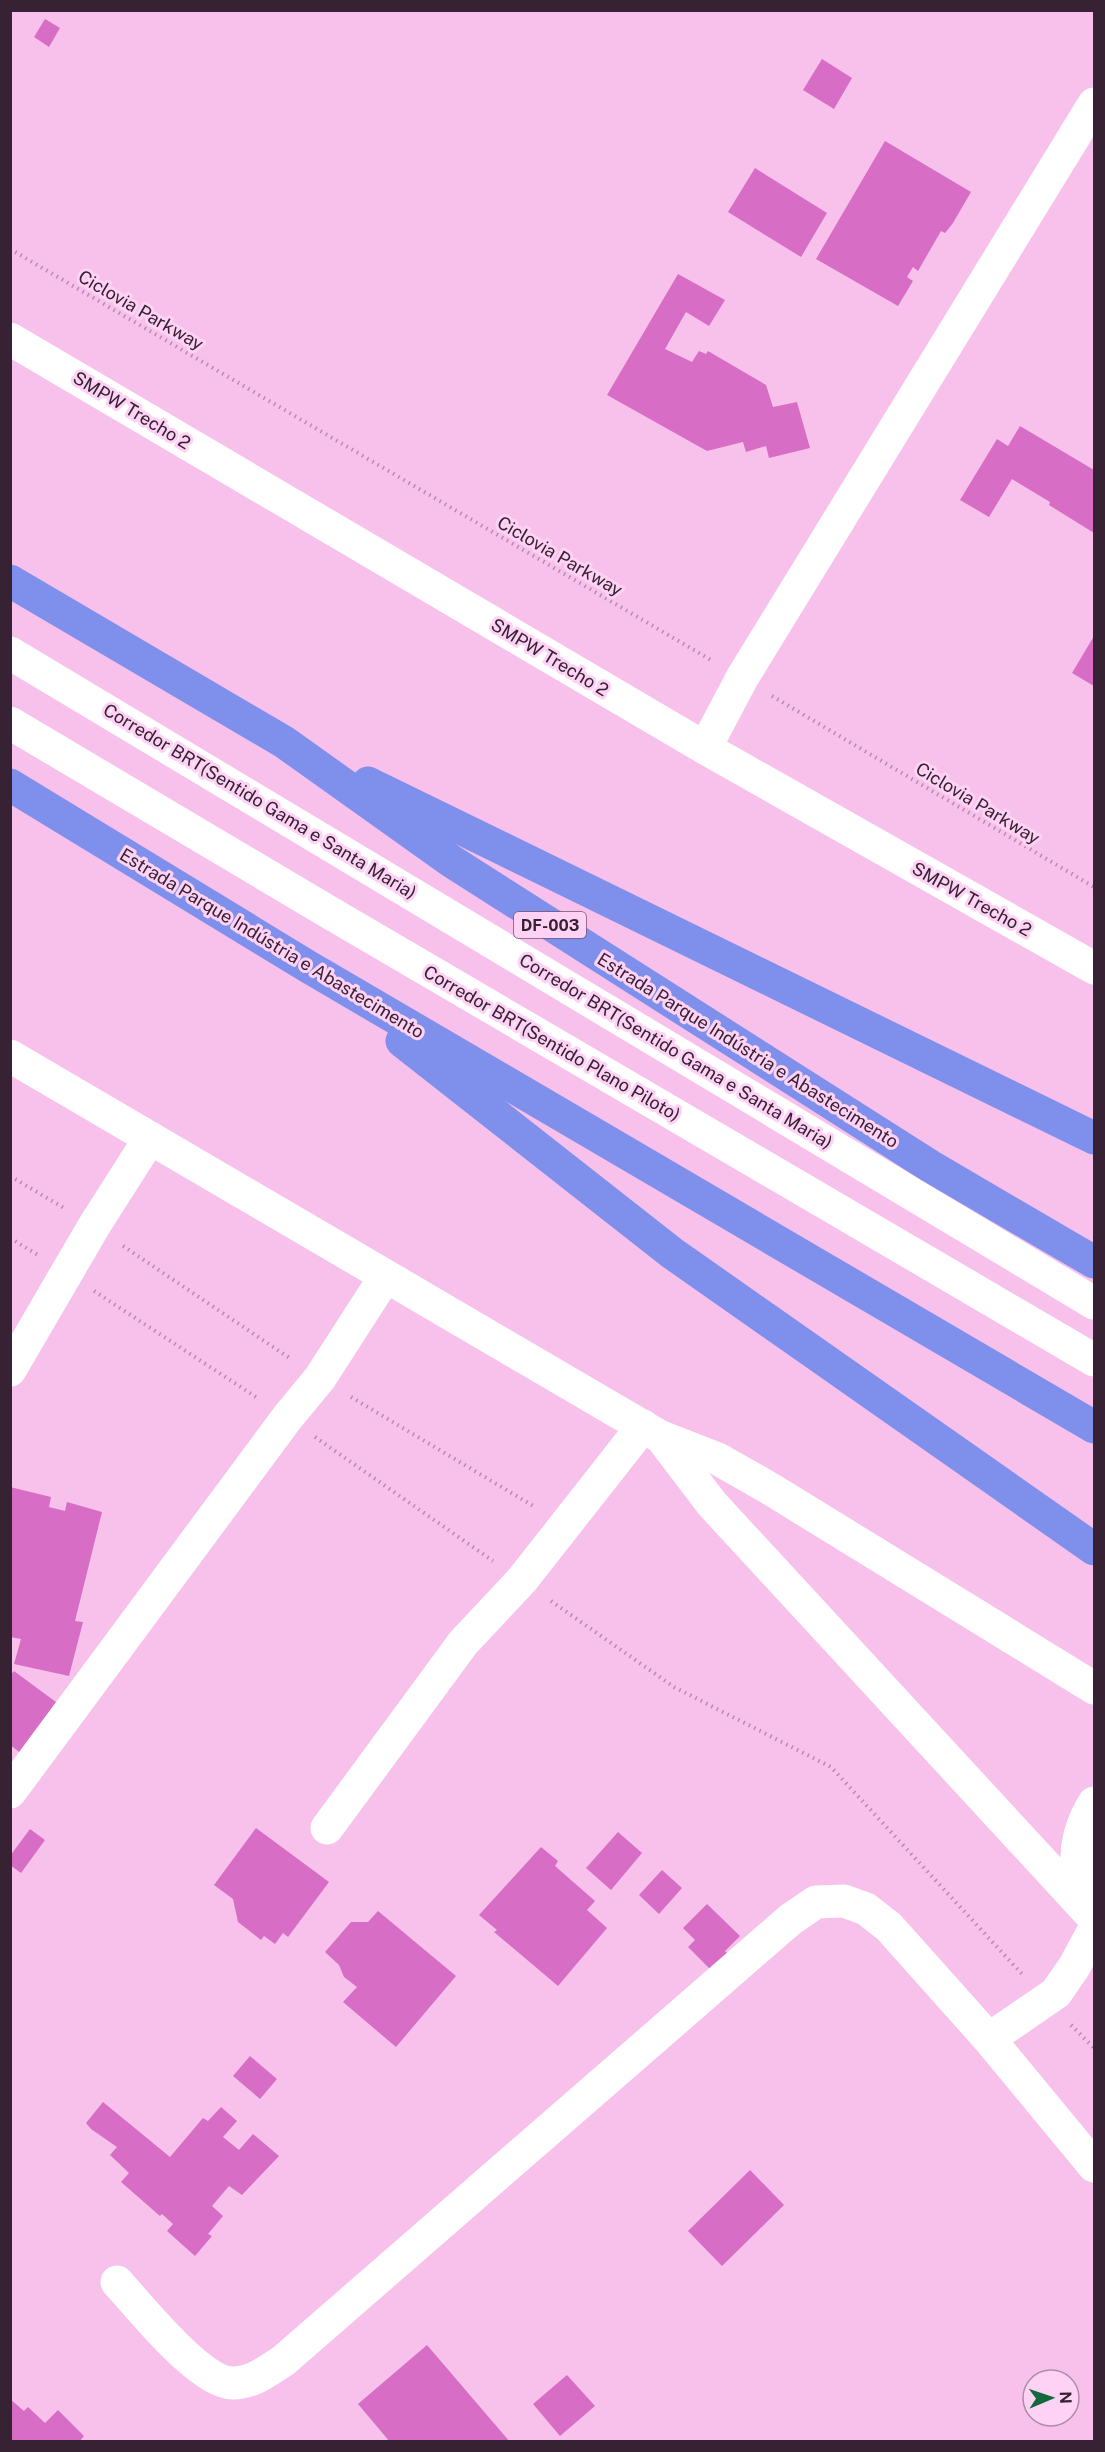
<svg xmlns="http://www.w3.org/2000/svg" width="1105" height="2452" font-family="'Public Sans',sans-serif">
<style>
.building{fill:#d76dc5}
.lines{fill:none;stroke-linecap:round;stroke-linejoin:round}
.path{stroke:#b78cad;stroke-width:4;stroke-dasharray:1.5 4.5;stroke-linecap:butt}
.minor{stroke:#fff;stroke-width:33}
.highway{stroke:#7e8fec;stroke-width:33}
.labels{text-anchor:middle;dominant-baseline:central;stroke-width:6;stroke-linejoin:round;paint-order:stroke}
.shield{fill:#fed2f4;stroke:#72576c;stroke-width:1.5}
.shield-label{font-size:16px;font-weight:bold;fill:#362232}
.street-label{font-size:18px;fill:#362232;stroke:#fed2f4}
</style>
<rect width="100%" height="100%" fill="#f7c1eb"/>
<g class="building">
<polygon points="45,19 60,28 49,47 34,37"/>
<polygon points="822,59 852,78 834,109 803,90"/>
<polygon points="885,141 971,192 953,223 945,233 941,231 918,271 913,267 907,277 913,281 898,306 816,259"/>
<polygon points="755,168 827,213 801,257 728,212"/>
<polygon points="678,274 725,300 709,326 686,312 665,349 692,362 699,351 706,354 708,351 766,385 773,407 797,402 810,448 769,458 766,446 746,452 743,442 707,451 607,395"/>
<polygon points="1020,426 1094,470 1094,533 1049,505 1050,502 1012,479 989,517 960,500 997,439 1008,446"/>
<polygon points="1094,636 1094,686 1072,673"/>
<polygon points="10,1487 51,1497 49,1507 65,1511 67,1502 102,1512 75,1621 83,1622 69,1676 14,1664 21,1639 10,1637"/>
<polygon points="14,1671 64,1708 26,1757 10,1745 10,1676"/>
<polygon points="256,1828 329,1882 288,1937 283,1933 275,1944 264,1936 261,1940 238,1922 233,1899 214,1885"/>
<polygon points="30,1829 45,1840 21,1873 10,1865 10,1856"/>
<polygon points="618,1832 642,1853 611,1890 586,1868"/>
<polygon points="541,1847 558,1861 555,1866 595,1901 587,1910 607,1928 558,1986 494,1932 497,1930 479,1915"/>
<polygon points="662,1870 682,1888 659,1914 639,1895"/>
<polygon points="707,1904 740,1936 725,1951 732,1958 716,1975 688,1947 695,1940 683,1928"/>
<polygon points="378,1911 456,1976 396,2047 343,2002 357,1987 344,1977 339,1965 325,1952 351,1922 368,1922"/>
<polygon points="250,2056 277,2079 260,2099 233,2076"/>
<polygon points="103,2102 170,2157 203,2118 208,2121 221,2107 237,2121 223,2137 239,2150 253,2134 279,2156 242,2195 229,2186 212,2206 223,2216 208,2234 212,2236 195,2256 167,2231 173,2224 162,2214 160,2216 121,2182 129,2173 110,2155 117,2147 91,2129 86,2123"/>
<polygon points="750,2170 784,2205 722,2266 688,2231"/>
<polygon points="427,2345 510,2442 390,2442 358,2404"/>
<polygon points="567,2375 595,2406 560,2436 533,2404"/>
<polygon points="10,2399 24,2411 28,2407 45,2423 58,2410 84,2436 79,2442 10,2442"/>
</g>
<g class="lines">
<g class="path">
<polyline points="10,249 711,660"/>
<polyline points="772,696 1094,887"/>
<polyline points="10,1176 64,1208"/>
<polyline points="10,1238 38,1255"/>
<polyline points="123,1246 291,1359"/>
<polyline points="94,1291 259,1399"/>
<polyline points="351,1397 535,1507"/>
<polyline points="315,1437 493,1561"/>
<polyline points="551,1601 674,1687 831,1767 1022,1974"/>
<polyline points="1071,2025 1094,2048"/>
</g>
<g class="minor">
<polyline points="10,339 705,748 1094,968"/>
<polyline points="10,653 1094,1303"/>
<polyline points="10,723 332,914 1094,1360"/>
<polyline points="705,748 742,678 1094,104"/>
<polyline points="10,1056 659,1436 718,1459 769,1488 1094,1688"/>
<polyline points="10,1370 94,1226 150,1138"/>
<polyline points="661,1437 712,1504 1094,1918"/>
<polyline points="10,1792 287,1418 320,1378 385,1277"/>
<polyline points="327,1828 463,1643 522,1580 643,1426"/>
<path d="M1085,1907C1074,1867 1072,1839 1094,1803"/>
<polyline points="989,2039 1056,1993 1074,1967 1094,1930"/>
<path d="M117,2282C140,2307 200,2383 233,2383C253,2383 267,2371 283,2361L791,1919L816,1902L844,1901L866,1909L889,1927L989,2039L1094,2166"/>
</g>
<g class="highway">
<polyline points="10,581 284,742 451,861 930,1166 1094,1262"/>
<polyline points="368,783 1094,1138"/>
<polyline points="10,785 307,966 1094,1427"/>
<polyline points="402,1041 672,1253 1094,1549"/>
</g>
</g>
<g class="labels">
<rect class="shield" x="514" y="912" width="72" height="26" rx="4.5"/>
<g class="shield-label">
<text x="550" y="925">DF-003</text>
</g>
<g class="street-label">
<text transform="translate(141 310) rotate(30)">Ciclovia Parkway</text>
<text transform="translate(132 410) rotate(31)">SMPW Trecho 2</text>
<text transform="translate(560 556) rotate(30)">Ciclovia Parkway</text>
<text transform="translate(550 657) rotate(31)">SMPW Trecho 2</text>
<text transform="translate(260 801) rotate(31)">Corredor BRT(Sentido Gama e Santa Maria)</text>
<text transform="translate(978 803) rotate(31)">Ciclovia Parkway</text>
<text transform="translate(972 899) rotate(29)">SMPW Trecho 2</text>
<text transform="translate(272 943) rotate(31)">Estrada Parque Indústria e Abastecimento</text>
<text transform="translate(552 1043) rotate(30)">Corredor BRT(Sentido Plano Piloto)</text>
<text transform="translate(748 1050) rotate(32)">Estrada Parque Indústria e Abastecimento</text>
<text transform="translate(676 1051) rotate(31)">Corredor BRT(Sentido Gama e Santa Maria)</text>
</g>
</g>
<rect width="1105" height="2452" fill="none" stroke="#362232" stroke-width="24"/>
<g transform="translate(1051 2398) rotate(88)"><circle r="28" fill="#fed2f4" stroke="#ae8ca6" stroke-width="1.5"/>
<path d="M0-4.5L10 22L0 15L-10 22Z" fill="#12693b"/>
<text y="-9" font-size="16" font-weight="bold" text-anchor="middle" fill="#362232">N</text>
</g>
</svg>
